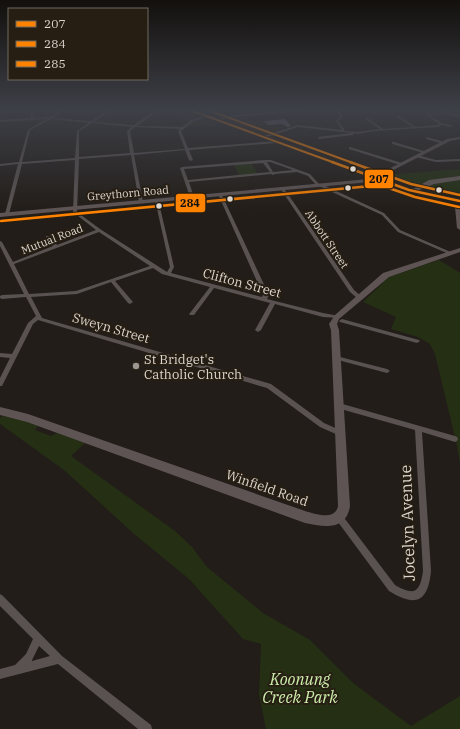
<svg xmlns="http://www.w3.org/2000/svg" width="460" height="729" font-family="'IBM Plex Serif',serif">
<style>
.commercial{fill:#2d2416}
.green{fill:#242f14}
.building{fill:#736a6e}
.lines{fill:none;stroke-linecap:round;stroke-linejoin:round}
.street{fill:#595251;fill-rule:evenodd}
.secondary{fill:#5e5454;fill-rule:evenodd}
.primary{fill:#655c5b;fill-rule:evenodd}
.highway{fill:#625857;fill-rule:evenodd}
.bus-1-far1-casing{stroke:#271e13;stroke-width:3.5}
.bus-1-casing{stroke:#271e13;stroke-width:4.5}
.bus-2-casing{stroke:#271e13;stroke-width:4.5}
.bus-3-far1-casing{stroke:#271e13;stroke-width:3.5}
.bus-3-casing{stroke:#271e13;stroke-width:4.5}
.bus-1-far1{stroke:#ff8200;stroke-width:2}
.bus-1{stroke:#ff8200;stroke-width:2.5}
.bus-2{stroke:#ff8200;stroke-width:2.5}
.bus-3-far1{stroke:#ff8200;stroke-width:2}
.bus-3{stroke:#ff8200;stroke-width:2.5}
.bus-dot{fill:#dcd6cf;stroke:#271e13;stroke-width:1.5}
.poi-dot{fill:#9b958f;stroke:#271e13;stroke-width:1.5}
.labels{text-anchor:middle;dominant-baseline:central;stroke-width:4;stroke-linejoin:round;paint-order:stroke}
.far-street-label{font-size:11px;fill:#dcd6cf;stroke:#271e13}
.street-label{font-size:13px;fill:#dcd6cf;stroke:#271e13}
.poi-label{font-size:13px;fill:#dcd6cf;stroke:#271e13;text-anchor:start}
.near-street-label{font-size:16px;fill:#dcd6cf;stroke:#271e13}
.near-park-label{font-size:16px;font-style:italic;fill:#cceeab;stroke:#271e13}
.line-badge{stroke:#271e13;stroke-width:1.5}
.pale-badge-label{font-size:11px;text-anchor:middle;font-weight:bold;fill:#111}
</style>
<rect width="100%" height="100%" fill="#221d18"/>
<g class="commercial">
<polygon points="170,109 181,109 198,117 190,119 180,118 163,111"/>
<polygon points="193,109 211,109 233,117 244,116 248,121 263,120 269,125 285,131 268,137"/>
<polygon points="203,119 219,123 215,126 188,126 194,121"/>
</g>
<g class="green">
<polygon points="251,163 258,174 239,175 234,165"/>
<polygon points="460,169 460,196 382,177 384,175"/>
<polygon points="439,260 460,273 460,463 457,446 435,354 430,344 418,337 391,329 396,317 363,302 389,277"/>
<polygon points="2,416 22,420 38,426 35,430 51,436 57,433 85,443 71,456 175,531 192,547 207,567 263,613 310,640 353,683 411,726 460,696 460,729 266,729 259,695 261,644 243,639 189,579 133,533 64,470 0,424 0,418"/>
</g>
<polygon class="building" points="285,119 291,126 288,127 282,124 269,125 263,121"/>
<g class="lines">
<g class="street">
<path d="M33,109H35L33,118L50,117L64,109H68L53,118L91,121L110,109H113L94,122L134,125C144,118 154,109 167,109L154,114L137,126H142L182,127L191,120L206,115V117L193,122L181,131L188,148L277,141L276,143L189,150L193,160L191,161L189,160L185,150L134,155L143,202L141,203L139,202L131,155L79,159L77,212L100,229L167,272L170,267L155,200L158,199L174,267L171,273L262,297L263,295L218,194L221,193L269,295L267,299L323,313L339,316L340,317L339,318L323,317L275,304L261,330L258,332L255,330L270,303L214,288L194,315H190L189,314L190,313L210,287L162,274L153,268L115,281L133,302L130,304L128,303L111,282L77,294L31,297L42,318L271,384L324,423L342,431L343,433L342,435L340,436L338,435L320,427L267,388L38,320L33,324L2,386H0V378L10,358L0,357V353L12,354L28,323L36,316L26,297L2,299L0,298V296L2,295L24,294L0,246V241L2,242L13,262L53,246L46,237V236H50L57,245L96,230L73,212L75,160L22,164L9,214L7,215L5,214L18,164L0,166V164L19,162L28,130L47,119L0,122V120L30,118ZM51,119L89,123L77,131L75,158L22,162L30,130ZM92,123L132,127L127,131L130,153L79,157V131ZM135,127L180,129L178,131L185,149L134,153L130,131ZM99,232L150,266L76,291L29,294L14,264Z"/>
<polygon points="310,109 326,109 233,117 217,121 216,120 233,115"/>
<polygon points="334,109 337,109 343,116 338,121 344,129 344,131 358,132 380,129 365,119 366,117 383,129 413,127 397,117 398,115 416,127 437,125 439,124 426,115 442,112 442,111 443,110 460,116 460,118 445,113 429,115 442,123 452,125 451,127 442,125 438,127 374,131 358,134 354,133 353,135 319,139 318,137 352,133 298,127 264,138 261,137 298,125 342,130 336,121 340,116"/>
<polygon points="427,137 445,142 446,143 444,144 426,139"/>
<polygon points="392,142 394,142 427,152 424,153 392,144"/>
<polygon points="350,147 402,163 403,164 400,165 349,149 349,147"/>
<polygon points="417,155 436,160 460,159 460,161 436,162 416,157 416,155"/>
<path d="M264,160H271L310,174L319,184H321L384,213L400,230L453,253V254H449L398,232L382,215L319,186H317L308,176L297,172L275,174L273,175L271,174L189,182L194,197L192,198L190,197L180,168L182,167ZM267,162H270L293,170L273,172ZM263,163L270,172L188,180L184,169Z"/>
<polygon points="281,187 283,187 354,290 362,297 363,298 362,299 358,299 350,292 280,188"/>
<polygon points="342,319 419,340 420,341 417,343 340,322 339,321"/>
<polygon points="336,356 387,369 390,371 387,373 334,359 333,358 334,357"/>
<path d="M339,403L455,436L457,437L458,439L457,441L455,442L422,432L431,571C428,603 415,607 389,591L335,518L336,515L339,514L342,515L395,585C414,596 420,593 423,571L415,430L337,408L336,406L337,404Z"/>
<path d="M0,594L3,596L62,656L151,725L152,729H138L58,664L0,679V669L15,665L26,654L33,639L0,606ZM39,646L50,656L32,661V660Z"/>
</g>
<g class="secondary">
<polygon points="460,137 460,139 450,141 370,182 0,217 0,213 369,179 447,139"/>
<polygon points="458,205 460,206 460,230 457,228 455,207"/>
<path d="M460,248V252L389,277L339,319L337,324L339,330L350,506C346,531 324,527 305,523L27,422L0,415V407L28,414L305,511C315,514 335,521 338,506L331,330L329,324L335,315L383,273Z"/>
</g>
<polygon class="primary" points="184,109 191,109 411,189 460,199 460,203 407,191"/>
<g class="highway">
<polygon points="460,176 460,180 434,184 417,191 413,189 429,180"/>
<polygon points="455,205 460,205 460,210 455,209"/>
</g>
<defs>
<polyline id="bus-1-far1" points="187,109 335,163"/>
<polyline id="bus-1" points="332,162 409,190 460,201"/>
<g id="bus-2">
<polyline points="374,183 415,197 459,207"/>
<polyline points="1,221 371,186 379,182"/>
</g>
<polyline id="bus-3-far1" points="205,109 353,163"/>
<polyline id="bus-3" points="350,162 411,184 460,195"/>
</defs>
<use href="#bus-1-far1" class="bus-1-far1-casing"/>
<use href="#bus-1" class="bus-1-casing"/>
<use href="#bus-2" class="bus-2-casing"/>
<use href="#bus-3-far1" class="bus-3-far1-casing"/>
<use href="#bus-3" class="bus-3-casing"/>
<use href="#bus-1-far1" class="bus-1-far1"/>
<use href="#bus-1" class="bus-1"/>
<use href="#bus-2" class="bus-2"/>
<use href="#bus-3-far1" class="bus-3-far1"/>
<use href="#bus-3" class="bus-3"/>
</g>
<linearGradient id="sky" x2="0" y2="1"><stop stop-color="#13100d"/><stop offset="0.52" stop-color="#3e4048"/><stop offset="1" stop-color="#3e4048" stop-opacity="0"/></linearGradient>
<rect width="460" height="211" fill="url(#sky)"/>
<g class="bus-dot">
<circle cx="353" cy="169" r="3.5"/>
<circle cx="348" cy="188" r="3.5"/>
<circle cx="439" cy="190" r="3.5"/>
<circle cx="230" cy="199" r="3.5"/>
<circle cx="159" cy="206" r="3.5"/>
</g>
<circle class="poi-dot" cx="136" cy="366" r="4"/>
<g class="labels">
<g class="far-street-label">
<text transform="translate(128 193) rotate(-5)">Greythorn Road</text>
<text transform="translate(52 239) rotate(-21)">Mutual Road</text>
<text transform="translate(327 239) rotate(56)">Abbott Street</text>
</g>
<g class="street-label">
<text transform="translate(242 283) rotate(15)">Clifton Street</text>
<text transform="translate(111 328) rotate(16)">Sweyn Street</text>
<text transform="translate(267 488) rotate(19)">Winfield Road</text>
</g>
<g class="poi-label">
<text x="144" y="359">St Bridget's<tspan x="144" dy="15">Catholic Church</tspan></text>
</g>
<g class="near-street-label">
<text transform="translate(407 523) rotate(-92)">Jocelyn Avenue</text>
</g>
<g class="near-park-label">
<text x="300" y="679">Koonung<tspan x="300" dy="18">Creek Park</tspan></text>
</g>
</g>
<g class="line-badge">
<rect x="364" y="169" width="30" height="20" rx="4" fill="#ff8200"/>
<rect x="175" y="193" width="31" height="20" rx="4" fill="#ff8200"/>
</g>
<g class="pale-badge-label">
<text x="379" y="183">207</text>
<text x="190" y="207">284</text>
</g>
<rect x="8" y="8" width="140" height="72" fill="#271e13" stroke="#6f685e"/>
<rect x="16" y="21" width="20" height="6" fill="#ff8200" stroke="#6f685e"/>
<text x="44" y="28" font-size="12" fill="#dcd6cf">207</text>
<rect x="16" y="41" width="20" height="6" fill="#ff8200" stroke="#6f685e"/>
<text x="44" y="48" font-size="12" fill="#dcd6cf">284</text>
<rect x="16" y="61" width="20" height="6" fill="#ff8200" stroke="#6f685e"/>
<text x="44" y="68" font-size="12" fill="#dcd6cf">285</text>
</svg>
